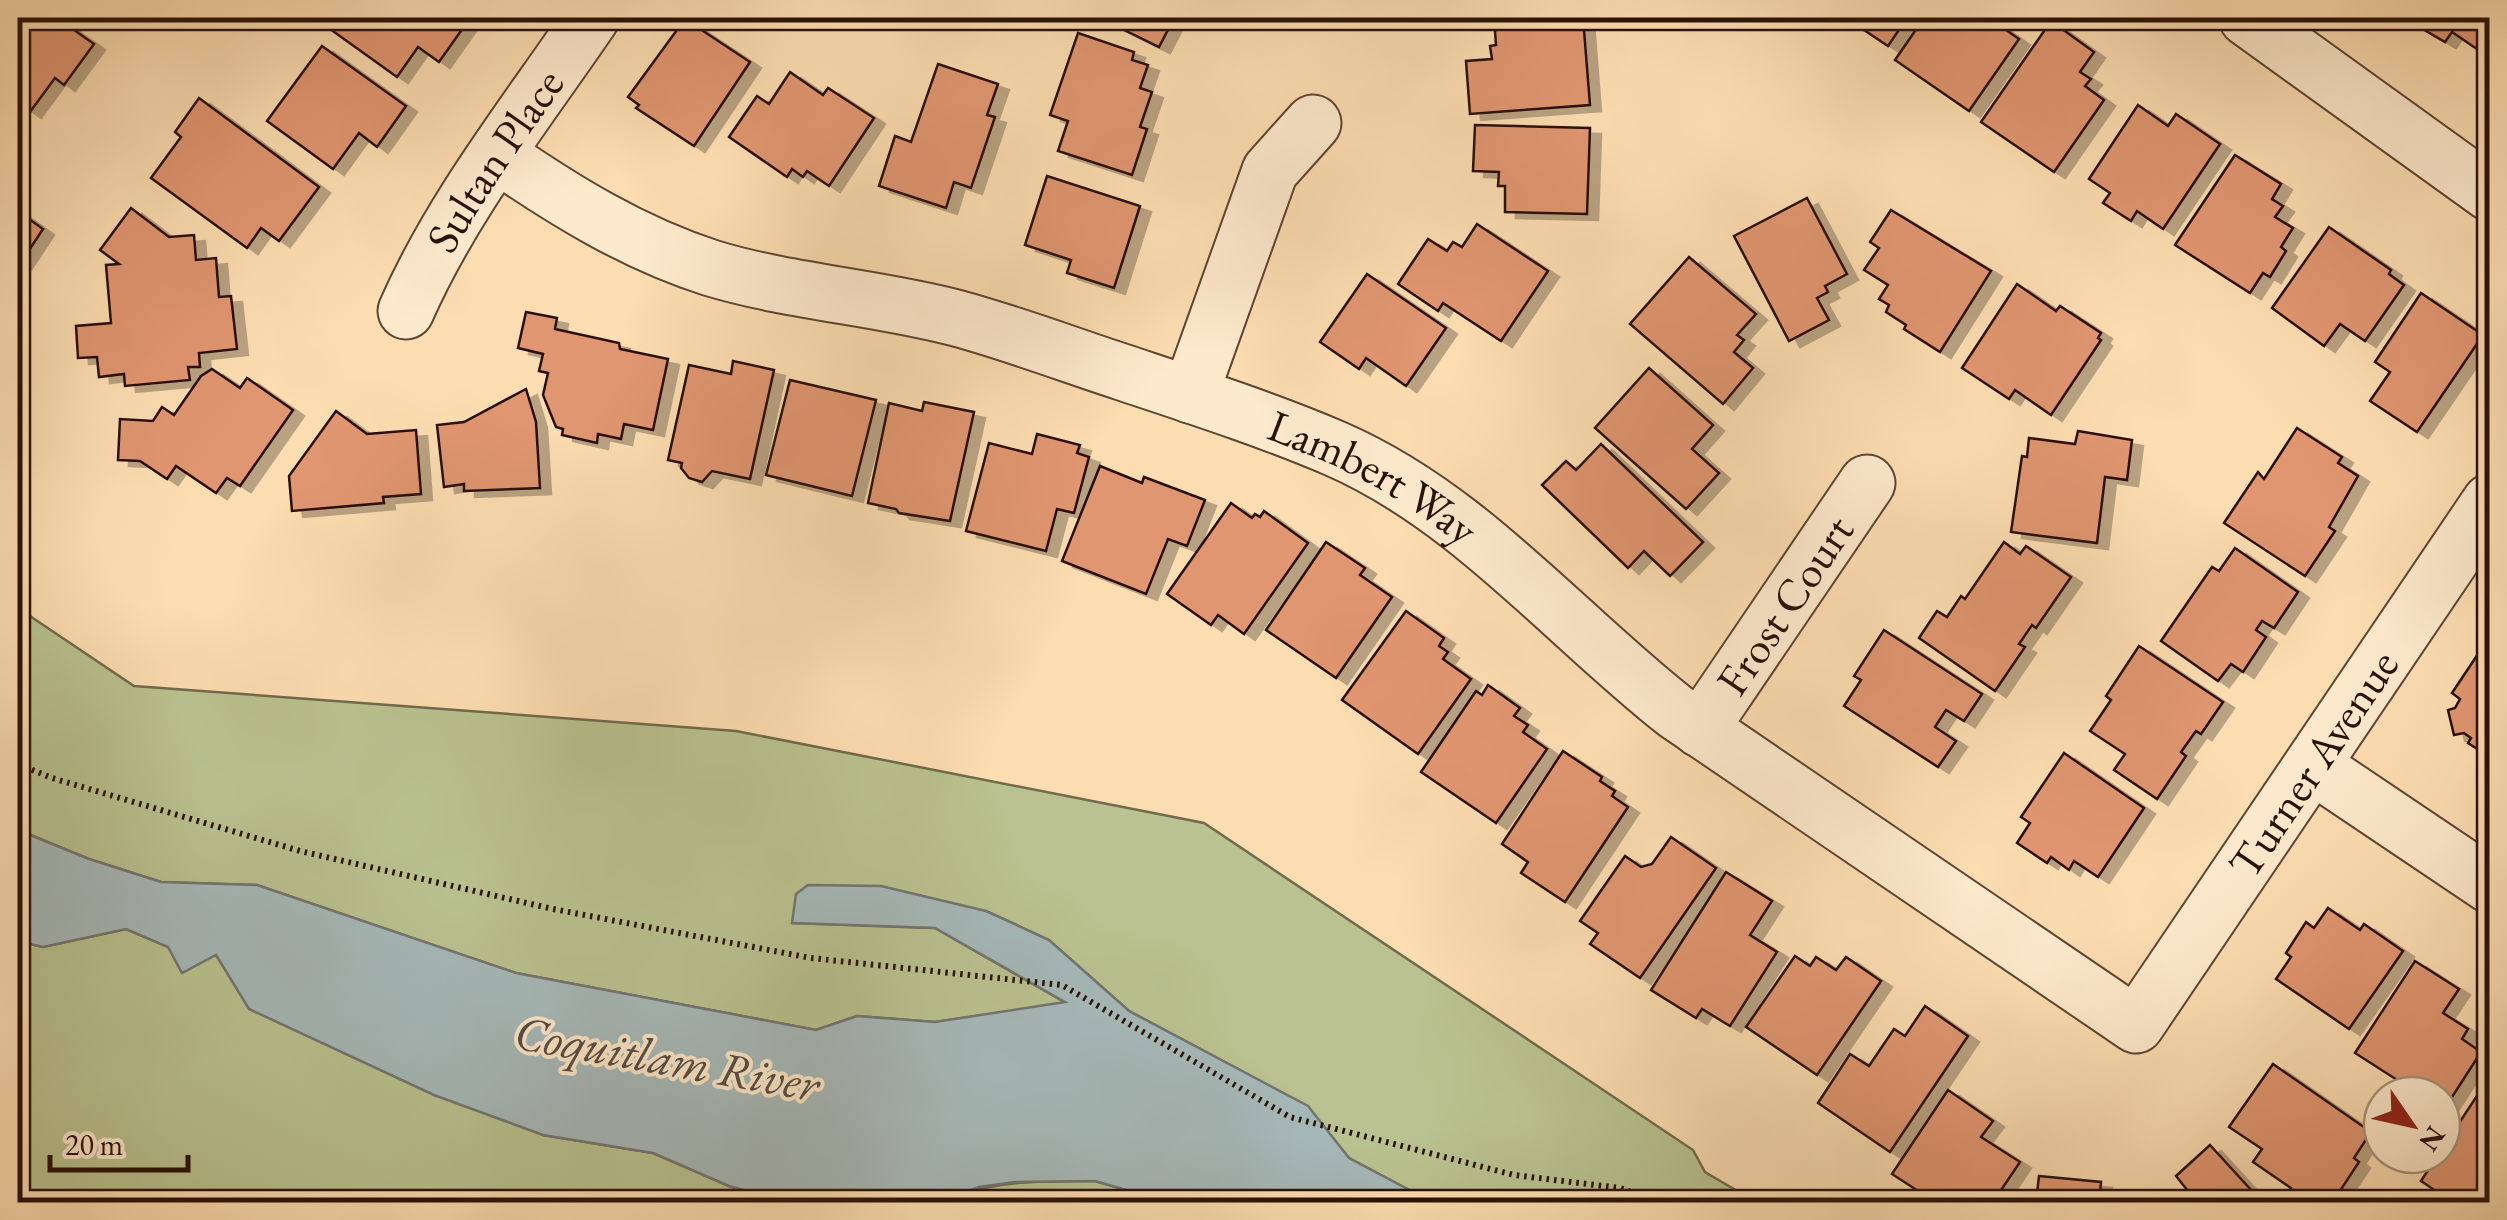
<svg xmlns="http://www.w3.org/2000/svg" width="2507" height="1220" font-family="'EB Garamond',serif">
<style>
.green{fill:#b9c290;stroke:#716a4c;stroke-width:2.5}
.water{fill:#a5b8b8;stroke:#737571;stroke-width:2.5}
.building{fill:#e09671;stroke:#291107;stroke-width:2.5;filter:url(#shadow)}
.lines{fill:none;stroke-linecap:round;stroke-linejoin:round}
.minor-casing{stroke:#5e4432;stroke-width:59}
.path{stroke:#291107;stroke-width:6;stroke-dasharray:2.5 5;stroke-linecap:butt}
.minor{stroke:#fde9cc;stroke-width:55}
.labels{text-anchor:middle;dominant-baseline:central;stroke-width:8;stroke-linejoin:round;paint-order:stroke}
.street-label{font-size:45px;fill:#291107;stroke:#fde9cc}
.water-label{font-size:48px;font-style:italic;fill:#544b45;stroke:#fde9cc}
</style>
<defs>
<filter id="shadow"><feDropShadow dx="11" dy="6" stdDeviation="0" flood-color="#0004"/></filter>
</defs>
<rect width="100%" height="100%" fill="#fcddb1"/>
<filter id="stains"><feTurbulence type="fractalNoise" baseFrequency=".002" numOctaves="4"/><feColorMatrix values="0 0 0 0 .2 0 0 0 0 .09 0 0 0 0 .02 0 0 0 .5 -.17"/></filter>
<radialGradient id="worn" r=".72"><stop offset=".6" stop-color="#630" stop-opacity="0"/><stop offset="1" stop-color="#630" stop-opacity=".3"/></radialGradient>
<g class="green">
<polygon points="18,608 134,686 736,731 1204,823 1693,1150 1705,1172 1756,1202 1432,1202 1349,1158 1307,1106 1129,1011 1049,940 986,911 792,923 935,928 1066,1003 935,1022 857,1016 816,1030 516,973 257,885 161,882 89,859 18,830"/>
<polygon points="126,929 169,947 216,955 543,1135 653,1153 729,1186 786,1202 18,1202 18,941 43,947"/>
<path d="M1095,1181L1168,1202H954L955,1196C1001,1180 1047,1181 1095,1181Z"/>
</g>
<polygon class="water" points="18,830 89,859 161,882 257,885 516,973 816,1030 857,1016 935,1022 1065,1002 935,928 792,923 796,894 808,885 881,886 986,911 1049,940 1129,1011 1308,1106 1349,1158 1432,1202 1168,1202 1095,1181 1015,1182 979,1187 955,1196 954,1202 786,1202 729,1186 653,1153 543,1135 434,1095 249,1009 216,955 182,973 168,947 126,929 43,947 18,941"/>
<g class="building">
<polygon points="18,18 57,18 94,44 64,85 55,78 30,112 18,103"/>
<polygon points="338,18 462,18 468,21 439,62 418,47 397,77 330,29"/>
<polygon points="1100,18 1174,18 1159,47"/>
<polygon points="1494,18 1583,18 1590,105 1470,114 1466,61 1492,59 1490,46 1496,45"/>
<polygon points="1846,18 1907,18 1888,46"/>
<polygon points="1924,18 1999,18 1996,23 2019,39 1969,111 1895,60"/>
<polygon points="2404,18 2490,18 2490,58 2452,32 2445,42"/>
<polygon points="685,19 750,62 694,146 636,108 639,105 628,97"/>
<polygon points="2051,21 2094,52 2080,72 2091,79 2085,86 2104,100 2054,172 1981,122"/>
<polygon points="1078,33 1134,52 1132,60 1148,65 1140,88 1152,92 1140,127 1147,129 1132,175 1058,151 1068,121 1050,115"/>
<polygon points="322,46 406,106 377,147 359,133 333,169 267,121"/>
<polygon points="938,64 998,84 987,115 995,117 971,188 954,182 946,208 879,186 895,136 911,142"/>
<polygon points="790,72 823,95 828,88 874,118 829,186 807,171 803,177 792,169 787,177 729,137 757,96 769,104"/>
<polygon points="199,98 319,187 279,241 261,228 247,248 151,178 181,137 175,132"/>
<polygon points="2138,105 2168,126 2176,114 2220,144 2163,229 2137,211 2131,221 2103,203 2110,193 2089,179"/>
<polygon points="1475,125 1590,128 1587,214 1505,212 1505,186 1498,186 1499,172 1473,171"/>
<polygon points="2235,155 2281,184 2272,199 2283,206 2275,217 2293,228 2281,247 2286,251 2270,277 2263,273 2250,293 2175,245"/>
<polygon points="1047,176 1140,206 1114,288 1067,273 1071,260 1025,245"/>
<polygon points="1807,198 1847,274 1825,286 1828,292 1817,298 1829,320 1789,341 1734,236"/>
<polygon points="131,208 169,237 194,235 196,260 216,258 219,297 231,296 237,349 199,353 200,367 188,367 190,380 125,386 124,374 99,377 97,357 78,358 76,326 111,323 106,265 119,264 100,250"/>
<polygon points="1891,210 1991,271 1940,352 1904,329 1906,325 1886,312 1889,305 1879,299 1888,285 1864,270 1879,248 1870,242"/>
<polygon points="18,211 43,229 18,267"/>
<polygon points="1477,224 1548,271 1501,341 1443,303 1438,311 1398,284 1428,239 1447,251 1453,242 1462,247"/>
<polygon points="2329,227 2391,270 2389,274 2404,285 2365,341 2340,324 2324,346 2272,308"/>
<polygon points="1689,257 1756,314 1737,335 1744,340 1734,352 1753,368 1723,404 1630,324"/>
<polygon points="1367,274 1446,328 1406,386 1366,358 1359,369 1320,342"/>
<polygon points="2017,284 2056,311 2060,306 2101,333 2098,338 2101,340 2051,415 2015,390 2009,399 1962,368"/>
<polygon points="2421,293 2483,335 2417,432 2370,401 2390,372 2375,362"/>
<polygon points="526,312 557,318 555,329 619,343 620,349 668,359 653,430 624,424 621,439 598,434 597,443 562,435 563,429 556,427 543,395 548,373 539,371 543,354 518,348"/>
<polygon points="733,361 774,370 750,479 712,471 702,482 689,478 681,468 682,463 668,460 689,365 731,374"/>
<polygon points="1649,368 1713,425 1692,449 1719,473 1686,509 1595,428"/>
<polygon points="212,369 240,388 247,378 293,410 240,486 227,478 216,493 176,466 167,479 140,461 118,460 120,419 153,421 162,407 174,415 201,376"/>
<polygon points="790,380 876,400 852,496 766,475"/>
<polygon points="526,389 536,422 540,488 464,491 464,484 444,487 437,425 464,422"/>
<polygon points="924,402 974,412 950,521 899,513 896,509 868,503 889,403 922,411"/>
<polygon points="336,411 367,434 416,430 421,494 383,497 384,503 292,511 289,476"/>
<polygon points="2297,428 2342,457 2338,463 2358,476 2329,527 2335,531 2305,576 2224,523 2258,472 2264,479"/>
<polygon points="2078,431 2132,440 2127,480 2105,477 2097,543 2011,532 2022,456 2027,457 2029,438 2075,444"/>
<polygon points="1037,434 1080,445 1077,453 1089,457 1074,513 1057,509 1046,551 966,531 989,443 1032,454"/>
<polygon points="1601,444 1703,542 1670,576 1644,551 1628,568 1542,485 1566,461 1576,470"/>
<polygon points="1100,466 1142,483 1144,477 1205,500 1187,546 1168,539 1146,594 1062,561"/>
<polygon points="1231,503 1252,518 1255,514 1260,517 1264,511 1308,543 1244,634 1218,615 1211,625 1167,594"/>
<polygon points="1326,542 1365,568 1360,575 1392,597 1336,678 1266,630"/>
<polygon points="2004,542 2020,554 2026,546 2071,577 2036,628 2032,625 2019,644 2025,647 1995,691 1919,638 1937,611 1947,617 1961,596 1965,599"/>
<polygon points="2235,548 2298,592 2274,628 2262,621 2256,630 2266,637 2243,672 2231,664 2218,681 2161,641 2212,567 2219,571"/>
<polygon points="1406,611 1444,638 1439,646 1448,652 1443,659 1471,679 1418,754 1342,700"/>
<polygon points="1884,630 1982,694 1964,721 1946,710 1935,727 1956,741 1938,767 1844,706 1861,680 1854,676"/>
<polygon points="2490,636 2490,757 2468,743 2471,738 2464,733 2454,735 2448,710 2455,708 2460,699 2452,693"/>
<polygon points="2139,646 2223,702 2201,734 2196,731 2181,752 2186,756 2157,799 2114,770 2125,754 2090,731 2111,700 2106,696"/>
<polygon points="1488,685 1520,708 1514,716 1528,725 1523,732 1547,749 1496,823 1421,772 1476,691 1482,695"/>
<polygon points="1563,751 1602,777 1600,781 1615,791 1612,796 1628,807 1565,902 1521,873 1528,862 1502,844"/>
<polygon points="2064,753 2144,808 2098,877 2074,861 2069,870 2051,857 2047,863 2017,843 2030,823 2021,817"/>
<polygon points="1671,837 1716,868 1640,978 1590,944 1598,933 1580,921 1625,856 1641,867 1652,864"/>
<polygon points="1726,872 1772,901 1750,935 1777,952 1730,1026 1702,1009 1696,1018 1651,990"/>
<polygon points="2328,908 2360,930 2364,924 2403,951 2349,1029 2276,979 2291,957 2286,953 2306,922 2314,928"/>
<polygon points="1795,956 1810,966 1816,957 1836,970 1846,957 1881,981 1817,1075 1746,1027"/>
<polygon points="2415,961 2459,989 2443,1013 2468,1029 2462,1039 2481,1052 2443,1111 2442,1095 2414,1095 2416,1092 2355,1053"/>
<polygon points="1925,1006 1968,1036 1890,1152 1818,1103 1850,1054 1869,1066 1894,1029 1905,1036"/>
<polygon points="2273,1064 2371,1132 2354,1158 2359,1162 2336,1197 2333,1194 2328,1202 2292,1202 2285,1198 2291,1188 2253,1162 2262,1149 2229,1127"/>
<polygon points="2486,1082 2490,1085 2490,1202 2452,1202 2421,1181 2438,1155 2442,1155 2442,1149"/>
<polygon points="1948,1090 1993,1121 1981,1137 2020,1162 1993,1202 1935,1202 1892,1174"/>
<polygon points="2210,1145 2262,1202 2175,1202 2188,1191 2176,1176"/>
<polygon points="2039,1176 2101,1182 2100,1194 2136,1198 2135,1202 2036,1202"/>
</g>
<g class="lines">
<defs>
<g id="minor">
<polyline points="2247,18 2490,193"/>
<path id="s1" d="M498,155C565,201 633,243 711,268C790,292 876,297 956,318C1012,333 1067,354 1122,372C1194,396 1266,419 1336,449C1469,507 1564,624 1676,712L2136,1025L2490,502"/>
<path id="s2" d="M406,311C452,206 527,112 591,18"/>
<polyline points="1190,395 1270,171 1313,123"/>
<path id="s3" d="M1700,729L1867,483"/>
<polyline points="2313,766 2490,885"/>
</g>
</defs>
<use href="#minor" class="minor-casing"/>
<polyline class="path" points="18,764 52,778 300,851 553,909 811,958 1062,985 1290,1117 1514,1175 1620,1188 1658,1202"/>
<use href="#minor" class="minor"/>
</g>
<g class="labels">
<g class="street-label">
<text stroke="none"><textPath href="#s2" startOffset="175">Sultan Place</textPath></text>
<text stroke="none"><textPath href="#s1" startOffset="940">Lambert Way</textPath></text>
<text stroke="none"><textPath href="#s3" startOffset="150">Frost Court</textPath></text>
<text stroke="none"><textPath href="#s1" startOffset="2198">Turner Avenue</textPath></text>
</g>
<g class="water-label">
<text transform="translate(667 1058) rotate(10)">Coquitlam River</text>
</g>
</g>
<rect width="2507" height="1220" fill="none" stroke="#fcddb1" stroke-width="60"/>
<rect x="20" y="20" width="2467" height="1180" fill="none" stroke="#291107" stroke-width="5"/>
<rect x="30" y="30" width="2447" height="1160" fill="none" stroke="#291107" stroke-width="2.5"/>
<g transform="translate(2412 1125) rotate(124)"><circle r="48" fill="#fde9cc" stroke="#a8937d" stroke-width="2.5"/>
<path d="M0-8L18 38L0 25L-18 38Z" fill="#8f2418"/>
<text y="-15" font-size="28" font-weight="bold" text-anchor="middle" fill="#291107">N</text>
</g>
<path d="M50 1155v15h138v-15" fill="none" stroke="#291107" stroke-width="5"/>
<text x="65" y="1155" font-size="30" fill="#291107" stroke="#fde9cc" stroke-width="8" paint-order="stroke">20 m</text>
<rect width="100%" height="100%" filter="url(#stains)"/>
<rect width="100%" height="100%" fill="url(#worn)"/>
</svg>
